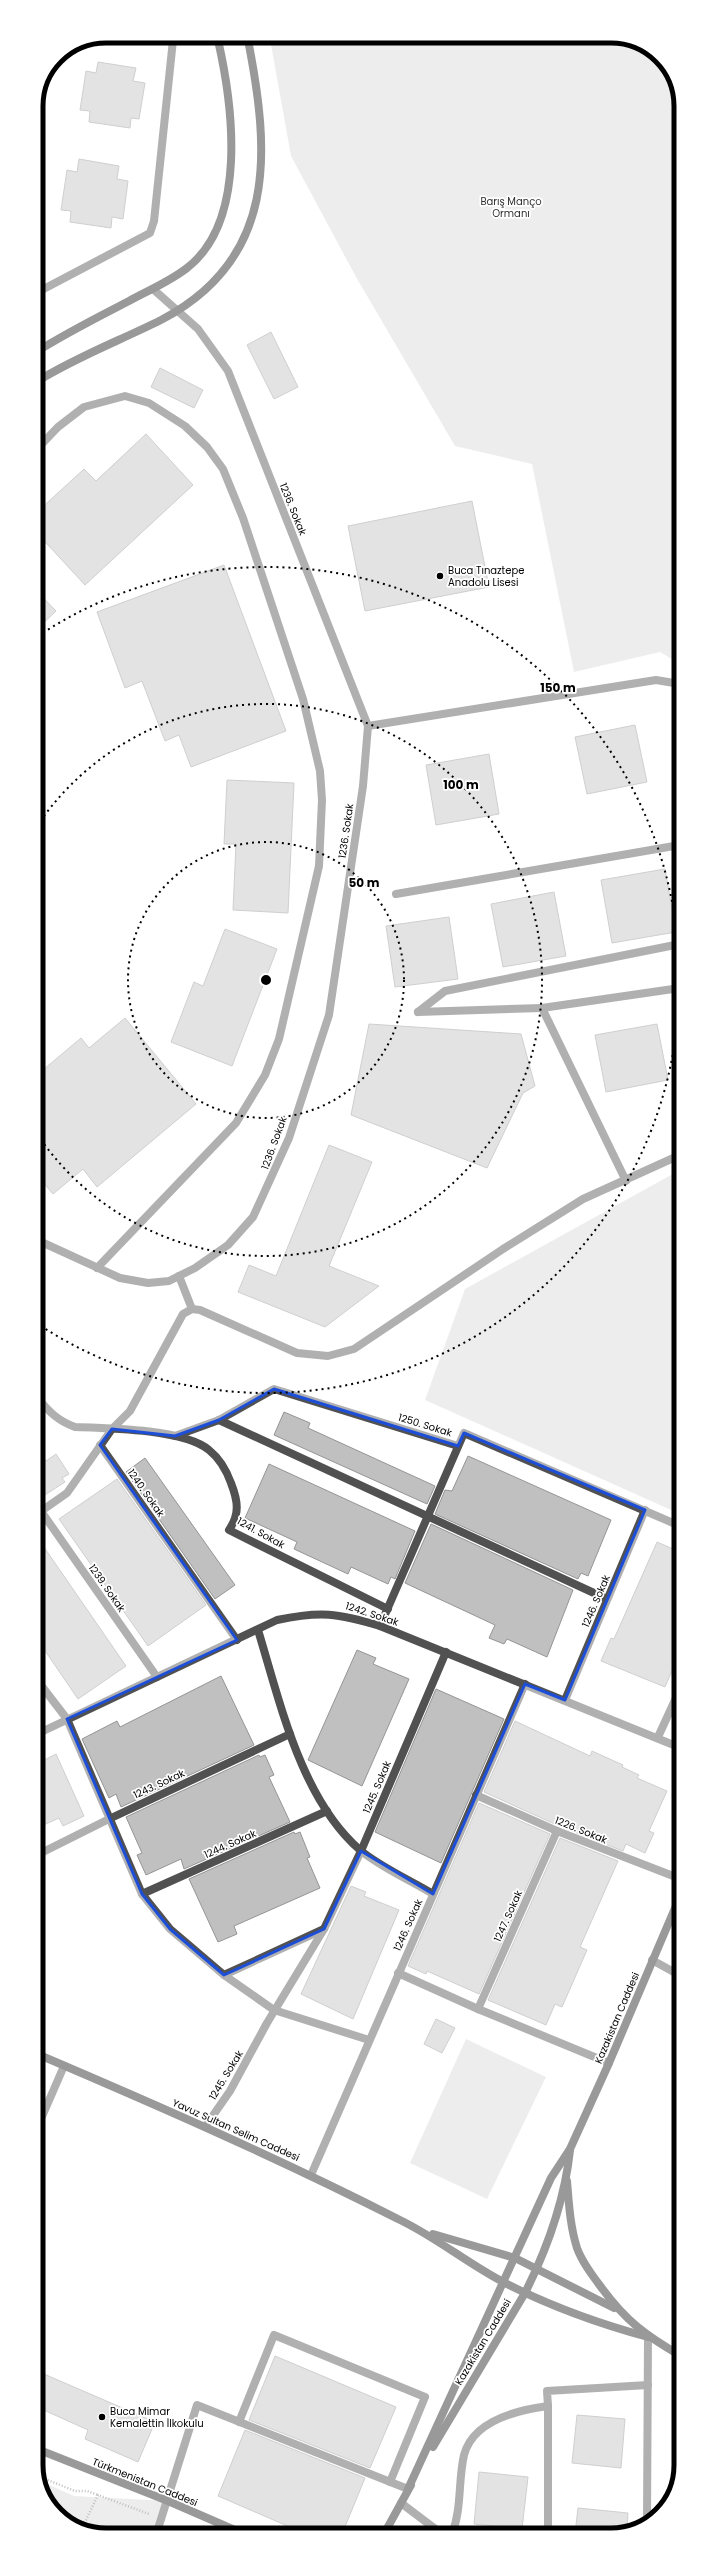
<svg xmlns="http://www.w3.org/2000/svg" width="717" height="2571" font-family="Poppins,sans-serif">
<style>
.green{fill:#d8d8d8}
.building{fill:#c0c0c0;stroke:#959595}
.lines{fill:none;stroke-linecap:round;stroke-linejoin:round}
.path{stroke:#737373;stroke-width:2.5;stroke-dasharray:1 2;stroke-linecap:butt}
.lane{stroke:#515151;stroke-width:8}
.street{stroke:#515151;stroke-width:8}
.secondary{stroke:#1e1e1e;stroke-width:8}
.marked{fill:none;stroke:#1d4ed8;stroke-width:3;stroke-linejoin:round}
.ring{fill:none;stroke:#000;stroke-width:2;stroke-dasharray:2 4}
.poi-dot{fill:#000;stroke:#fff;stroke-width:1.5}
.labels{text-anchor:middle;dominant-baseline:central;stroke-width:3.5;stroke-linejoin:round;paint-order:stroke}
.park-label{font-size:10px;fill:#2f2f2f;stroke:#fff}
.street-label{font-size:10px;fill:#000;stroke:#fff}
.poi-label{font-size:10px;fill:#000;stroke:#fff;text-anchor:start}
.rim{fill:none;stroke:#000;stroke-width:5}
.centre{fill:#000;stroke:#fff;stroke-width:2}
.ring-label{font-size:12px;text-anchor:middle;font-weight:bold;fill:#000;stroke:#fff;stroke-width:3.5;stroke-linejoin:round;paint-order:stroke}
</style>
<rect width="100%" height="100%" fill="#fff"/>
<g class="green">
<polygon points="616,36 657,53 680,92 680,664 660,652 574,672 532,464 455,446 356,277 291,156 270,39"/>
<polygon points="680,1170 680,1514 425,1400 465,1289"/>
<polygon points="466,2039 546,2077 487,2199 410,2163"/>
<polygon points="38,2480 74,2496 168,2501 156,2535 101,2535 60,2518"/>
</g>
<g class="building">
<polygon points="98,62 136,68 133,81 145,83 139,119 131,118 130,128 89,122 90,111 80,110 86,71 96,73"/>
<polygon points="79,159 119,166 117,179 128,181 123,219 112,217 111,228 70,222 71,211 61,210 67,170 77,172"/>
<polygon points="271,332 298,387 274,399 247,345"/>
<polygon points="160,368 203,390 194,408 151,387"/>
<polygon points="146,434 193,485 85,585 36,532 36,513 84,469 96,481"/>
<polygon points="472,501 489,587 365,611 348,526"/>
<polygon points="224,565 286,731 191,767 179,735 165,741 142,681 125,688 97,612"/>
<polygon points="36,590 56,611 36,630"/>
<polygon points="635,725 647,782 587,794 575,737"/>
<polygon points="489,754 499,814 436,825 426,765"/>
<polygon points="227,780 294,783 288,913 233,910 236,844 224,844"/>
<polygon points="665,869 676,932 612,943 601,880"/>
<polygon points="554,892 566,956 503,967 491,904"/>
<polygon points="449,917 458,979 395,987 386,926"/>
<polygon points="225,929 277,949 232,1066 171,1042 194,982 203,986"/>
<polygon points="125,1018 196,1104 97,1187 83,1169 53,1194 37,1175 37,1075 81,1038 89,1048"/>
<polygon points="369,1024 521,1034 535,1086 523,1093 487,1168 351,1115"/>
<polygon points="657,1024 668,1080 606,1092 595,1035"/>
<polygon points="329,1145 372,1162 329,1266 379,1286 325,1327 238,1292 249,1265 276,1276"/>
<polygon points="284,1412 310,1423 308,1428 435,1486 427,1504 274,1435"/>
<polygon points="37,1447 46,1461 56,1454 69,1474 62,1478 65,1482 37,1500"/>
<polygon points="468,1456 611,1520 588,1576 581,1573 578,1579 435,1514 445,1490 452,1491"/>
<polygon points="145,1458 235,1585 215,1599 126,1472"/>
<polygon points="269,1464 415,1531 395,1579 391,1577 388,1584 351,1567 348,1574 294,1549 297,1542 245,1518"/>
<polygon points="117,1479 206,1605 148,1646 59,1519"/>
<polygon points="431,1524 573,1590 547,1657 507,1639 504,1644 489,1638 495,1625 405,1583"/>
<polygon points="37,1537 126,1666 78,1699 37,1639"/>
<polygon points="657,1542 680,1552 681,1650 665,1687 601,1661 611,1638 614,1639"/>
<polygon points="357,1650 376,1658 373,1664 409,1679 362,1786 308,1760"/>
<polygon points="221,1676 254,1745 121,1807 116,1794 109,1798 82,1739 117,1721 120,1727"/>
<polygon points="436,1689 504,1719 441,1863 375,1832"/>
<polygon points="515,1721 590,1756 592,1751 623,1765 622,1767 639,1775 637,1778 667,1791 649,1831 654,1833 645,1853 626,1844 623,1851 559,1826 484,1792"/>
<polygon points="56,1754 84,1816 63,1826 59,1818 37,1828 37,1764"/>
<polygon points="259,1755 260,1757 265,1755 274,1775 269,1777 290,1822 184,1869 181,1859 146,1875 137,1855 142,1853 126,1817"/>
<polygon points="479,1803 550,1834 479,1994 427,1971 426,1974 408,1966"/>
<polygon points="294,1832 295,1834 300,1832 310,1857 307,1858 320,1888 234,1926 237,1934 218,1942 189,1879"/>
<polygon points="560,1838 618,1861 580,1947 587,1950 562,2007 555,2004 546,2025 488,2000"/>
<polygon points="351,1886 366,1892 364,1896 399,1910 353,2019 301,1994"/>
<polygon points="436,2019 455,2028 442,2053 424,2044"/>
<polygon points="275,2356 396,2407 370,2468 249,2420"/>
<polygon points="37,2371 155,2422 138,2462 85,2439 88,2430 37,2407"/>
<polygon points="577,2415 625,2419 621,2468 572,2463"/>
<polygon points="245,2430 365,2478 342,2534 306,2534 218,2496"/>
<polygon points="479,2472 528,2477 522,2529 474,2524"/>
<polygon points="578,2508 628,2513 627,2532 575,2534"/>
</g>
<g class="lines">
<g class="path">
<polyline points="38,2480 40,2477 75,2491 87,2491 98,2495"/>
<polyline points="79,2526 86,2520 98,2495 149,2514"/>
</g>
<g class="lane">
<polyline points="36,450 58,427 84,407 125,396 149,403 185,426 207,447 223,469 243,518 303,699 320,771 322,800 319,866 279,1039 265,1075 236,1123 97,1268"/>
<polyline points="418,1012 445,991 680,944"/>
</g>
<g class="street">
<polyline points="36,293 150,233 154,221 173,40"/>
<polyline points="368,726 656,680 680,684"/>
<polyline points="396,894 680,845"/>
<polyline points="418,1012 542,1008"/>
<polyline points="626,1181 542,1008 680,988"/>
<polyline points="37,1240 120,1278 148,1283 169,1281 195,1268 228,1245 253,1217 289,1138 329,1015 363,786 368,726 228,371 198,329 153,289"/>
<polyline points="179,1276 192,1309"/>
<path d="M37,1397C48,1411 58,1421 75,1427C108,1428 184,1429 209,1450C219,1458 227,1472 231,1483C238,1501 240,1514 229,1530L388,1609"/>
<polyline points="219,1420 607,1599"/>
<polyline points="175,1436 219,1420 274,1389 458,1446"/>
<polyline points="100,1445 237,1640"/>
<polyline points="41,1511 157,1677"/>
<polyline points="37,1514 67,1493 112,1429 130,1411 183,1314 192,1309 200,1310 297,1353 328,1356 354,1349 503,1249 583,1199 680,1155"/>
<polyline points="380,1626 464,1433 680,1526"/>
<path d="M258,1630C280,1702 301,1799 360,1850C380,1867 410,1880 433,1894"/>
<polyline points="37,1680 67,1719 142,1894 170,1929 224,1975 274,2010 369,2040"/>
<polyline points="565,1700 645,1510"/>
<path d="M37,1734L277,1620C320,1611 338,1613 380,1626L681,1748"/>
<polyline points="658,1737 681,1687"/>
<polyline points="476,1795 557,1831 681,1879"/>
<polyline points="37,1855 109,1819 290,1734"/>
<polyline points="142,1894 327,1811"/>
<polyline points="652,1960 681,1976"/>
<polyline points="398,1973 478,2009 609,2063"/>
<polyline points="224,1975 324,1929 361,1851 446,1652"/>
<polyline points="478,2009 557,1831"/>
<polyline points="205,2127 230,2091 267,2023 324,1929"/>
<polyline points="37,2128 64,2066"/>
<polyline points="311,2175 525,1684"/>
<polyline points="548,2406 547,2391 648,2385"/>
<polyline points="239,2422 274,2335 425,2397 390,2482"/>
<polyline points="401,2503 442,2534"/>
<polyline points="647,2520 648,2337"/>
<path d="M452,2534C462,2508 458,2481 464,2455C473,2421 518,2410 548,2406V2534"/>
<polyline points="156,2535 197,2405 408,2489"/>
</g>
<g class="secondary">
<path d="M36,352C66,333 98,317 129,301C149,290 169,282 187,268C248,221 233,106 218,40"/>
<path d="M36,382C76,357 119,341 161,320C278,259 270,152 248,40"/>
<path d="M37,2054C159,2106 280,2159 398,2219C436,2237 468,2264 505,2283C550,2306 600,2324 648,2337"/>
<path d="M567,2181C569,2204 570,2226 577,2248C582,2262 592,2275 601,2287C626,2321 645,2335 681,2356"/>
<polyline points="433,2234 515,2258 614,2308"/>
<path d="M433,2447L525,2293C547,2249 565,2198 570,2150"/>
<polyline points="37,2449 168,2501 244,2534"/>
<polyline points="408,2489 551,2178 570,2149 609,2063 681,1894"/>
<polyline points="384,2534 411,2485"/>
</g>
</g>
<path d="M0 0H717V2571H0ZM274,1389L458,1446L464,1433L645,1510L565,1700L525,1684L433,1894L361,1851L324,1929L224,1975L170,1929L142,1894L67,1719L237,1640L100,1445L112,1429L175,1436L219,1420Z" fill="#fff" fill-opacity=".55" fill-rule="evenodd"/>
<path class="marked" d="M274,1389L458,1446L464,1433L645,1510L565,1700L525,1684L433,1894L361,1851L324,1929L224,1975L170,1929L142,1894L67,1719L237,1640L100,1445L112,1429L175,1436L219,1420Z"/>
<g class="ring">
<circle cx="266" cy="980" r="138"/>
<path d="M37 826A276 276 0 1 1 37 1134"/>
<path d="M38 636A413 413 0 1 1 38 1324"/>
</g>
<g class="poi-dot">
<circle cx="440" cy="576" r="4"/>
<circle cx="102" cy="2417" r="4"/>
</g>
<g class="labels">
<g class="park-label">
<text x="511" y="201">Barış Manço<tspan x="511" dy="12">Ormanı</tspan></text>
</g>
<g class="street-label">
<text transform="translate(293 509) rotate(68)">1236. Sokak</text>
<text transform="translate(346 831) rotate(-82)">1236. Sokak</text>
<text transform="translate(274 1143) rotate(-70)">1236. Sokak</text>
<text transform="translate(425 1425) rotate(17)">1250. Sokak</text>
<text transform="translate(146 1493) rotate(55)">1240. Sokak</text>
<text transform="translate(261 1533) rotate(29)">1241. Sokak</text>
<text transform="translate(107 1588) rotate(55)">1239. Sokak</text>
<text transform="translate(596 1601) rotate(-67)">1246. Sokak</text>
<text transform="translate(372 1614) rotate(18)">1242. Sokak</text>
<text transform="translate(159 1784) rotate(-25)">1243. Sokak</text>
<text transform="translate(377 1787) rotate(-67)">1245. Sokak</text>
<text transform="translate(581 1830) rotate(22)">1226. Sokak</text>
<text transform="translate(230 1844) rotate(-24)">1244. Sokak</text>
<text transform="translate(508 1916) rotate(-66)">1247. Sokak</text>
<text transform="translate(408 1925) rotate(-66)">1246. Sokak</text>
<text transform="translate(617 2018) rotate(-67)">Kazakistan Caddesi</text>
<text transform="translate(226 2075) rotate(-59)">1245. Sokak</text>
<text transform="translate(236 2130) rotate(24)">Yavuz Sultan Selim Caddesi</text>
<text transform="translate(483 2342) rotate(-59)">Kazakistan Caddesi</text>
<text transform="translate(145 2482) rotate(22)">Türkmenistan Caddesi</text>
</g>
<g class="poi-label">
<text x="448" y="570">Buca Tınaztepe<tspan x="448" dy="12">Anadolu Lisesi</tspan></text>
<text x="110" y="2411">Buca Mimar<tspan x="110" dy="12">Kemalettin İlkokulu</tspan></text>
</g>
</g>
<path d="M0 0H717V2571H0ZM106 43H611A63 63 0 0 1 674 106V2465A63 63 0 0 1 611 2528H106A63 63 0 0 1 43 2465V106A63 63 0 0 1 106 43Z" fill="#fff" fill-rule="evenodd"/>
<path class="rim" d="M106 43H611A63 63 0 0 1 674 106V2465A63 63 0 0 1 611 2528H106A63 63 0 0 1 43 2465V106A63 63 0 0 1 106 43Z"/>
<circle cx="266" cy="980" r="6" class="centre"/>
<g class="ring-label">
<text x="558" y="692">150 m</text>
<text x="461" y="789">100 m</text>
<text x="364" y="887">50 m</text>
</g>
</svg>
